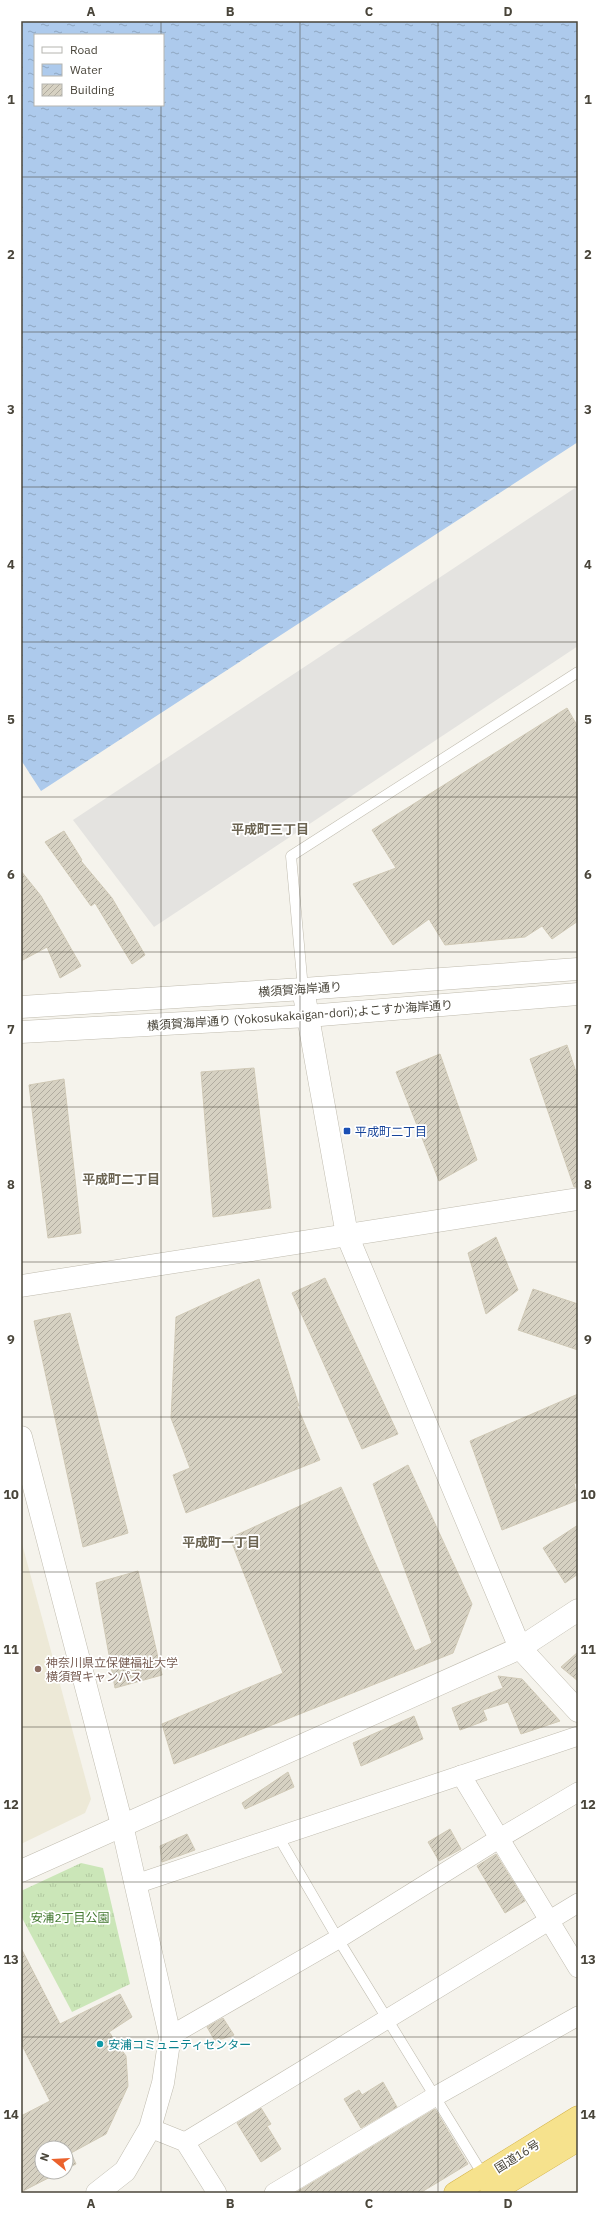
<svg xmlns="http://www.w3.org/2000/svg" width="599" height="2214" font-family="'IBM Plex Sans','Noto Sans JP',sans-serif">
<style>
.education{fill:#ede9d7}
.grass{fill:url(#grass-tufts)}
.parking{fill:#e4e3e0}
.water{fill:url(#water-ripples);fill-rule:evenodd}
.building{fill:url(#building-hatch);stroke:#d0c9b6}
.lines{fill:none;stroke-linecap:round;stroke-linejoin:round}
.service-casing{stroke:#c0bcaf;stroke-width:11}
.minor-casing{stroke:#c0bcaf;stroke-width:20}
.tertiary-casing{stroke:#c0bcaf;stroke-width:23}
.trunk-casing{stroke:#d3b247;stroke-width:23}
.service{stroke:#fff;stroke-width:10}
.minor{stroke:#fff;stroke-width:19}
.tertiary{stroke:#fff;stroke-width:22}
.trunk{stroke:#f6e28d;stroke-width:22}
.grid{fill:none;stroke:#49453a;stroke-width:1;stroke-opacity:0.55}
.transit-dot{fill:#1a4fb4;stroke:#fff;stroke-width:1.5}
.education-dot{fill:#8d6e63;stroke:#fff;stroke-width:1.5}
.culture-dot{fill:#0f9aa8;stroke:#fff;stroke-width:1.5}
.labels{text-anchor:middle;dominant-baseline:central;stroke-width:3.5;stroke-linejoin:round;paint-order:stroke}
.street-label{font-size:12px;fill:#49453a;stroke:#fff}
.transit-label{font-size:12px;fill:#164399;stroke:#fff;text-anchor:start}
.education-label{font-size:12px;fill:#785e54;stroke:#fff;text-anchor:start}
.park-label{font-size:12px;fill:#427830;stroke:#fff}
.culture-label{font-size:12px;fill:#0d838f;stroke:#fff;text-anchor:start}
.neighbourhood-label{font-size:13px;font-weight:bold;fill:#6b6452;stroke:#fff}
.neatline{fill:none;stroke:#49453a;stroke-width:1.5}
.grid-label{font-size:13px;text-anchor:middle;font-weight:bold;fill:#49453a}
</style>
<defs>
<pattern id="grass-tufts" width="24" height="20" patternUnits="userSpaceOnUse"><rect width="24" height="20" fill="#cbe6b8"/><path d="M3 7l-1-3M5 7V3M7 7l1-3M15 17l-1-3M17 17v-4M19 17l1-3" fill="none" stroke="#b0c79f"/></pattern>
<pattern id="water-ripples" width="26" height="14" patternUnits="userSpaceOnUse"><rect width="26" height="14" fill="#adcaec"/><path d="M2 4q2-2 4 0t4 0M15 11q2-2 4 0t4 0" fill="none" stroke="#8fa6c0"/></pattern>
<pattern id="building-hatch" width="6" height="6" patternUnits="userSpaceOnUse"><rect width="6" height="6" fill="#d6d1c2"/><path d="M-1 1l2-2M0 6l6-6M5 7l2-2" fill="none" stroke="#b0ab9f"/></pattern>
</defs>
<rect width="100%" height="100%" fill="#f5f3ec"/>
<polygon class="education" points="21,1540 91,1799 85,1813 21,1844"/>
<polygon class="grass" points="81,1863 103,1868 130,1984 72,2012 21,1916 21,1891"/>
<polygon class="parking" points="578,486 578,646 154,927 73,820"/>
<path class="water" d="M21,21H578V442L41,791L21,760ZM35,35H163V105H35Z"/>
<g class="building">
<polygon points="567,708 578,727 578,921 552,939 542,926 525,937 445,945 429,919 393,945 353,884 396,868 372,830"/>
<polygon points="64,831 82,860 81,861 112,898 145,955 132,964 95,903 91,906 45,842"/>
<polygon points="21,871 41,896 81,966 60,978 47,947 21,961"/>
<polygon points="567,1045 578,1078 578,1187 574,1187 530,1059"/>
<polygon points="440,1054 477,1160 439,1181 396,1072"/>
<polygon points="254,1068 271,1208 213,1217 201,1072"/>
<polygon points="64,1079 81,1233 48,1238 29,1085"/>
<polygon points="496,1237 518,1290 486,1314 468,1253"/>
<polygon points="325,1278 398,1434 362,1449 292,1293"/>
<polygon points="259,1279 299,1406 297,1406 320,1460 186,1513 173,1475 190,1468 171,1418 176,1317"/>
<polygon points="533,1289 578,1304 578,1350 518,1330"/>
<polygon points="70,1313 128,1533 83,1547 34,1321"/>
<polygon points="578,1394 578,1482 574,1484 578,1500 502,1530 470,1441"/>
<polygon points="408,1465 472,1604 453,1653 174,1764 162,1724 283,1673 230,1538 341,1487 415,1651 432,1643 373,1484"/>
<polygon points="578,1525 578,1574 565,1583 543,1548"/>
<polygon points="138,1571 162,1675 115,1688 96,1583"/>
<polygon points="578,1652 578,1681 561,1667"/>
<polygon points="498,1676 522,1679 560,1721 521,1734 508,1702 483,1710 487,1720 460,1730 452,1708 503,1688"/>
<polygon points="414,1716 423,1739 361,1766 353,1743"/>
<polygon points="288,1772 294,1787 245,1809 242,1803"/>
<polygon points="450,1829 461,1849 439,1861 428,1842"/>
<polygon points="187,1834 195,1850 162,1862 160,1846"/>
<polygon points="496,1854 525,1901 505,1913 477,1866"/>
<polygon points="21,1948 60,2024 120,1994 132,2017 109,2032 126,2056 128,2086 106,2134 71,2153 76,2164 66,2169 66,2148 42,2148 42,2172 60,2172 21,2192 21,2116 50,2101 21,2043"/>
<polygon points="223,2018 234,2035 215,2041 207,2027"/>
<polygon points="383,2082 397,2107 361,2128 344,2099 359,2090 362,2095"/>
<polygon points="261,2108 271,2124 267,2126 281,2149 261,2162 237,2123"/>
<polygon points="435,2109 468,2164 420,2193 295,2193"/>
</g>
<g class="lines">
<defs>
<g id="service">
<polyline points="303,989 291,856 578,672"/>
<polyline points="278,1836 338,1939 485,2178"/>
</g>
<g id="minor">
<polyline points="461,1775 578,1968"/>
<polyline points="136,1884 578,1736"/>
<polyline points="170,2036 338,1939 500,1838 578,1792"/>
<polyline points="150,2128 185,2142 217,2193"/>
<polyline points="185,2142 578,1903"/>
<polyline points="274,2193 434,2097 578,2016"/>
</g>
<g id="tertiary">
<polyline points="303,989 347,1235 520,1648 578,1711"/>
<polyline points="21,1007 303,989 578,969"/>
<polyline points="21,1032 308,1016 578,994"/>
<polyline points="21,1286 578,1199"/>
<polyline points="21,1437 122,1825 170,2036 163,2083 150,2128 125,2171 97,2193"/>
<polyline points="21,1871 520,1648 578,1610"/>
</g>
<g id="trunk">
<polyline points="455,2193 578,2117"/>
<polyline points="491,2193 578,2140"/>
</g>
</defs>
<use href="#service" class="service-casing"/>
<use href="#minor" class="minor-casing"/>
<use href="#tertiary" class="tertiary-casing"/>
<use href="#trunk" class="trunk-casing"/>
<use href="#service" class="service"/>
<use href="#minor" class="minor"/>
<use href="#tertiary" class="tertiary"/>
<use href="#trunk" class="trunk"/>
</g>
<path class="grid" d="M161,21V35M300,21V2193M438,21V2193M161,105V2193M21,177H578M21,332H578M21,487H578M21,642H578M21,797H578M21,952H578M21,1107H578M21,1262H578M21,1417H578M21,1572H578M21,1727H578M21,1882H578M21,2037H578"/>
<rect class="transit-dot" x="343" y="1127" width="8" height="8" rx="2"/>
<circle class="education-dot" cx="38" cy="1669" r="4"/>
<circle class="culture-dot" cx="100" cy="2044" r="4"/>
<g class="labels">
<g class="street-label">
<text transform="translate(300 989) rotate(-4)">横須賀海岸通り</text>
<text transform="translate(300 1015) rotate(-4)">横須賀海岸通り (Yokosukakaigan-dori);よこすか海岸通り</text>
<text transform="translate(517 2156) rotate(-32)">国道16号</text>
</g>
<g class="transit-label">
<text x="355" y="1131">平成町二丁目</text>
</g>
<g class="education-label">
<text x="46" y="1662">神奈川県立保健福祉大学<tspan x="46" dy="14">横須賀キャンパス</tspan></text>
</g>
<g class="park-label">
<text x="70" y="1917">安浦2丁目公園</text>
</g>
<g class="culture-label">
<text x="108" y="2044">安浦コミュニティセンター</text>
</g>
<g class="neighbourhood-label">
<text x="270" y="829">平成町三丁目</text>
<text x="121" y="1179">平成町二丁目</text>
<text x="221" y="1542">平成町一丁目</text>
</g>
</g>
<rect width="599" height="2214" fill="none" stroke="#ffffff" stroke-width="44"/>
<rect x="34" y="34" width="130" height="72" fill="#ffffff" stroke="#b6b5b0"/>
<rect x="42" y="47" width="20" height="6" fill="#ffffff" stroke="#b6b5b0"/>
<text x="70" y="54" font-size="12" fill="#49453a">Road</text>
<rect x="42" y="64" width="20" height="12" fill="url(#water-ripples)" stroke="#b6b5b0"/>
<text x="70" y="74" font-size="12" fill="#49453a">Water</text>
<rect x="42" y="84" width="20" height="12" fill="url(#building-hatch)" stroke="#b6b5b0"/>
<text x="70" y="94" font-size="12" fill="#49453a">Building</text>
<g transform="translate(54 2160) rotate(288)"><circle r="19" fill="#ffffff" stroke="#b6b5b0"/>
<path d="M0-3L7 15L0 10L-7 15Z" fill="#eb622d"/>
<text y="-6" font-size="11" font-weight="bold" text-anchor="middle" fill="#49453a">N</text>
</g>
<rect x="22" y="22" width="555" height="2170" class="neatline"/>
<g class="grid-label">
<text x="91" y="16">A</text>
<text x="230" y="16">B</text>
<text x="369" y="16">C</text>
<text x="508" y="16">D</text>
<text x="11" y="104">1</text>
<text x="588" y="104">1</text>
<text x="11" y="259">2</text>
<text x="588" y="259">2</text>
<text x="11" y="414">3</text>
<text x="588" y="414">3</text>
<text x="11" y="569">4</text>
<text x="588" y="569">4</text>
<text x="11" y="724">5</text>
<text x="588" y="724">5</text>
<text x="11" y="879">6</text>
<text x="588" y="879">6</text>
<text x="11" y="1034">7</text>
<text x="588" y="1034">7</text>
<text x="11" y="1189">8</text>
<text x="588" y="1189">8</text>
<text x="11" y="1344">9</text>
<text x="588" y="1344">9</text>
<text x="11" y="1499">10</text>
<text x="588" y="1499">10</text>
<text x="11" y="1654">11</text>
<text x="588" y="1654">11</text>
<text x="11" y="1809">12</text>
<text x="588" y="1809">12</text>
<text x="11" y="1964">13</text>
<text x="588" y="1964">13</text>
<text x="11" y="2119">14</text>
<text x="588" y="2119">14</text>
<text x="91" y="2208">A</text>
<text x="230" y="2208">B</text>
<text x="369" y="2208">C</text>
<text x="508" y="2208">D</text>
</g>
</svg>
